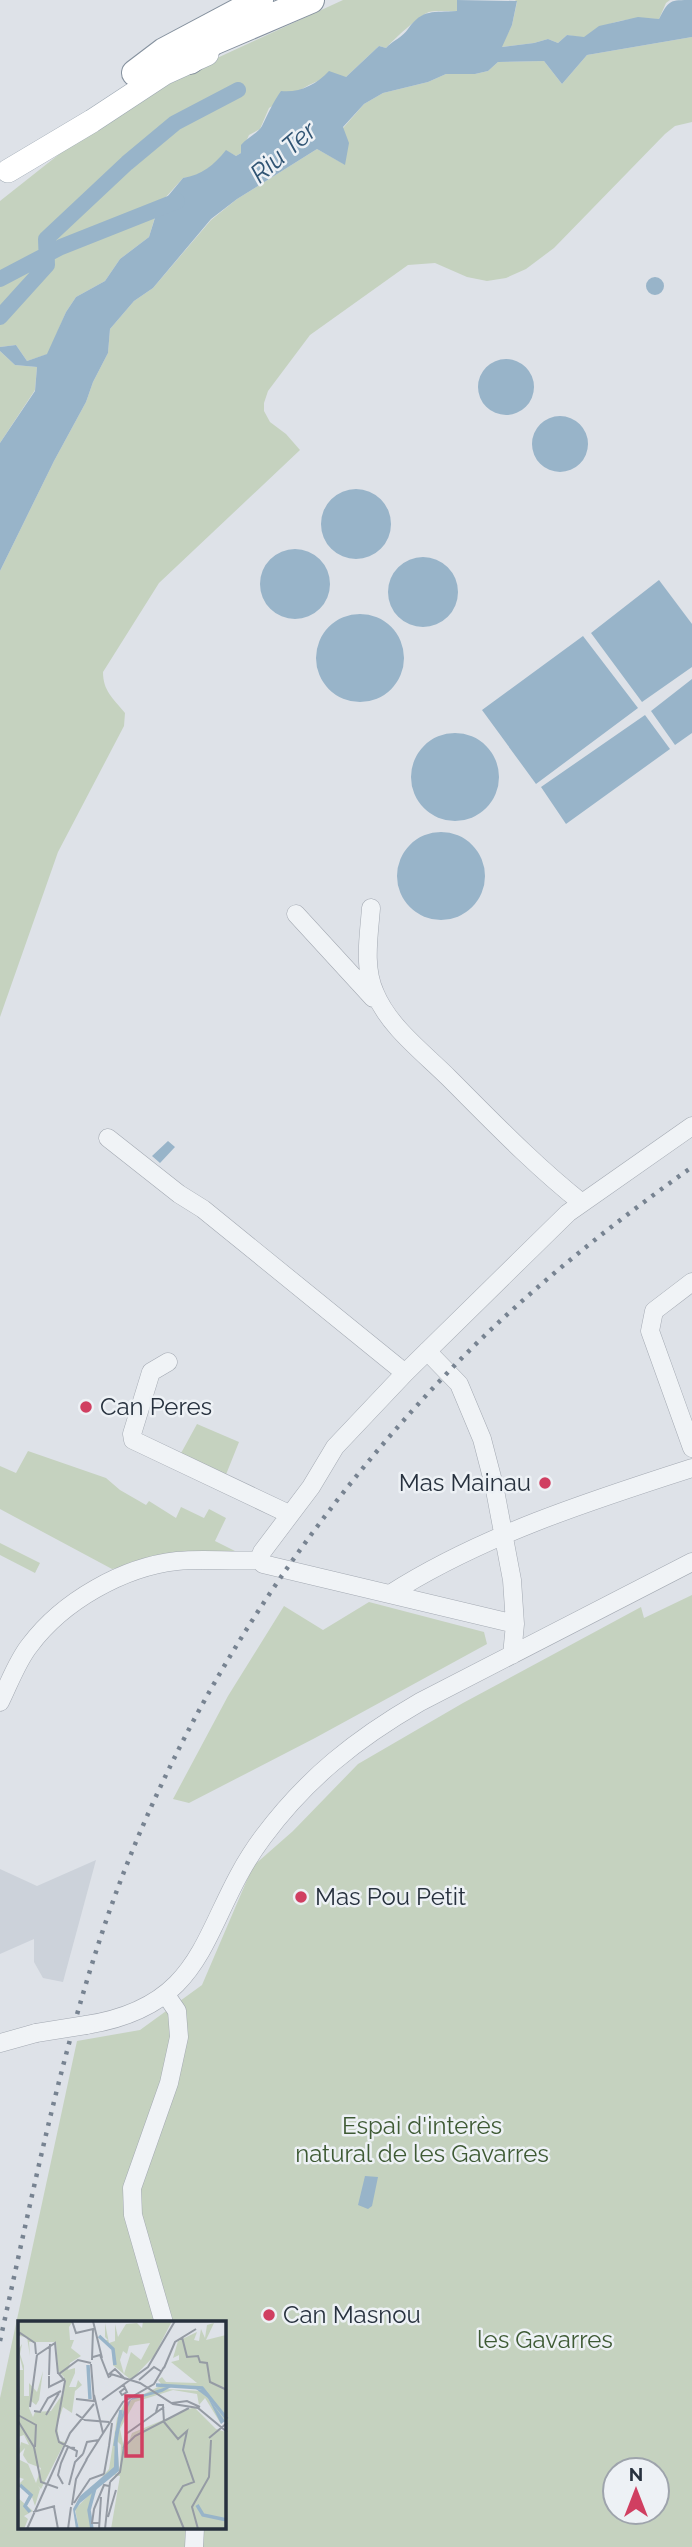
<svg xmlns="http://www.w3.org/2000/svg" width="692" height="2547" viewBox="0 0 692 2547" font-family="Raleway,sans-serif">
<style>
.built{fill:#ccd2da}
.green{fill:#c5d2bf;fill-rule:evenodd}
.water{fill:#98b4c9}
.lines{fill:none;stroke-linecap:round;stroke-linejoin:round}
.canal{stroke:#98b4c9;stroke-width:16}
.minor-casing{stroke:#a3a9b2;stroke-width:19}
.major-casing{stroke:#9da8b3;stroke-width:24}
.highway-casing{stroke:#85919e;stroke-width:28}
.minor{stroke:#f0f3f6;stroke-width:18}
.major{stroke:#fff;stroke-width:23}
.highway{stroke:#fff;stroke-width:26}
.rail{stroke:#778391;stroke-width:4.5;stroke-dasharray:3.5 7;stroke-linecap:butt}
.minor-bridge-casing{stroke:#a3a9b2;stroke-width:19;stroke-linecap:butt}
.minor-bridge{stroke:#f0f3f6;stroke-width:18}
.poi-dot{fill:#d03f61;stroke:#edf1f5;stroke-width:2.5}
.labels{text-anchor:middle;stroke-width:5;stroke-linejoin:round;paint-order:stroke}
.poi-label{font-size:24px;fill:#27313e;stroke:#edf1f5;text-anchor:start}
.park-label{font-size:24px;fill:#3e5a34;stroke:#edf1f5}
.water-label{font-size:26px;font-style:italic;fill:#305473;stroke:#edf1f5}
.inset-river{fill:none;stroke:#98b4c9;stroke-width:3.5}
.inset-road{fill:none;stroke:#959ba4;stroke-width:2}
.view{fill:#d03f61;fill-opacity:0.15;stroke:#d03f61;stroke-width:3.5}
.inset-edge{fill:none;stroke:#27313e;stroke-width:3.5}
</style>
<rect width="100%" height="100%" fill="#dee2e8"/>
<path class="built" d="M96 1860 63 1982 43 1978 34 1962V1939L0 1954V1869L37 1886Z"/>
<path class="green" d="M343 0H457V11C449 12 437 10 429 12 421 14 392 41 386 48L379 46 346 77 320 80 309 85 269 108 260 129 249 135 241 153 236 156 226 151 218 161 198 176 183 178 165 198 155 217 149 237 120 259 105 281 76 297 66 312 48 354 27 361 16 345 0 347V201L91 129 189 71Z
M515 0H670L666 3 659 19C632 17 606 20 584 38L567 35 558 43 548 39 534 43 501 47 512 25 517 2Z
M692 37V122L675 126 665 134 554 248 526 269 506 278 487 281 467 277 435 263 408 265 310 335 268 391 264 403V411L270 422 286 434 300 450 159 583 103 672C103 691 113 698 125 713L124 726 58 852 0 1017V571L54 461 86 402 93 382 108 353 110 329 134 301 153 288 211 220 237 199 317 149 344 164 343 128 364 104 383 93 428 82 446 74H475L488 71 498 62 544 61 562 84 587 55Z
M0 351 15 365 37 367 35 390 0 443Z
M197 1424 239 1442 225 1477 180 1455Z
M28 1451 106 1478 120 1490 146 1505 149 1501 176 1518 181 1507 204 1518 209 1509 226 1518 215 1541 235 1551 233 1555C186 1549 157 1559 112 1569L0 1509V1466L16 1473Z
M0 1543 40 1563 35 1573 0 1555Z
M692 1595V2547H0V2398L77 2041 140 2030 202 1985 253 1866 293 1831 358 1764 463 1703 641 1607 644 1618ZM19 2323H224V2528H19ZM615 2470H657V2512H615Z
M369 1602 484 1632 487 1644 315 1738 189 1803 173 1799 228 1696 284 1606 323 1630Z"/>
<path class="water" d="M457 0 517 1 512 25 502 47 534 43 548 39 558 43 567 35 584 37 599 26 638 17 659 19C669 0 669 0 692 0V37L587 55 562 84 544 61 498 62 488 71 475 74H446L428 82 383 93 364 104 343 127 349 143 345 165 317 149 237 199 211 219 153 288 134 301 110 329 108 353 93 382 86 402 54 461 0 571V443L35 391 37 367 15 365 0 351V347L16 345 27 361 47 354 66 312 76 297 105 281 120 259 149 237 158 208 183 178C202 175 214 165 226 150L236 156 241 153V145C247 138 258 133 262 126 268 114 273 102 281 91 299 93 316 85 329 71L346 77 379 46 386 48C392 41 403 37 408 29 423 8 433 13 457 11Z
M646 286a9 9 0 1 1 18 0a9 9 0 1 1-18 0Z
M478 387a28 28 0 1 1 56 0a28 28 0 1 1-56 0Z
M532 444a28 28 0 1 1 56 0a28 28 0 1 1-56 0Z
M321 524a35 35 0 1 1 70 0a35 35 0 1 1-70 0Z
M260 584a35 35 0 1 1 70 0a35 35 0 1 1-70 0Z
M388 592a35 35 0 1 1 70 0a35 35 0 1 1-70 0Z
M659 580 692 624V667L642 702 591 633Z
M316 658a44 44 0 1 1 88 0a44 44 0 1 1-88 0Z
M583 636 638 708 536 784 482 710Z
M692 679V733L675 745 651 711Z
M645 715 670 749 566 824 541 787Z
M411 777a44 44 0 1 1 88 0a44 44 0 1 1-88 0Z
M397 876a44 44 0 1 1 88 0a44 44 0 1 1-88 0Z
M168 1141 175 1147 160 1163 152 1156Z
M365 2176 378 2177 372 2206 368 2209 358 2205Z"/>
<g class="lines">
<path class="canal" d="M0 279 61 247 177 201
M0 317 47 265 46 239 127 163 175 123 238 90"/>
<g class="minor-casing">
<path id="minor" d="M371 908C369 936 363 967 375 993 389 1027 424 1053 449 1078 492 1121 534 1165 582 1203
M296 914 373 998
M108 1138 179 1194 203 1209 405 1373
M692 1282 654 1311 650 1331 692 1448
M427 1351 459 1384 482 1439 494 1485 512 1580 515 1624 512 1655
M168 1362 151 1372 132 1434 133 1440 289 1514
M259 1560 262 1552 311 1487 335 1447 405 1373 519 1261 568 1213 692 1126
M390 1594C481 1536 589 1501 692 1468
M0 1702C9 1684 17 1661 30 1645 63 1601 123 1567 177 1561 205 1558 231 1562 259 1560L263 1564 515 1624
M86 2025C213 2005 200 1921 263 1837 307 1778 356 1739 420 1702L692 1562
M0 2043 36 2033
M164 2323 133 2215 132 2188 169 2083 179 2037 177 2011 166 1995
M194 2547 195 2528"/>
</g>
<g class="major-casing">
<path id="major" d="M8 171 92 121 165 73 207 54"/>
</g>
<g class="highway-casing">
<path id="highway" d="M190 61 213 42 311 0
M135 73 164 51 260 0"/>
</g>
<use href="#minor" class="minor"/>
<use href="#major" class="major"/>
<use href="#highway" class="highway"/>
<path class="rail" d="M0 2341C31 2201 59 2060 105 1924 176 1715 301 1524 454 1366 526 1292 608 1227 692 1167"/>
<g class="minor-bridge-casing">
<path id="minor-bridge" d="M36 2033 86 2025"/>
</g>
<use href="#minor-bridge" class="minor-bridge"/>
</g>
<g class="poi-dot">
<circle cx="86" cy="1407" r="7"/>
<circle cx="545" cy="1483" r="7"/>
<circle cx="301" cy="1897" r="7"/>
<circle cx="269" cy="2315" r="7"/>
</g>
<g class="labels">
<g class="poi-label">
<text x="100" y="1415">Can Peres</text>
<text x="531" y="1491" text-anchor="end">Mas Mainau</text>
<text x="315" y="1905">Mas Pou Petit</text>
<text x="283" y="2323">Can Masnou</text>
</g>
<g class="park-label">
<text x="422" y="2134">Espai d'interès<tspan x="422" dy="28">natural de les Gavarres</tspan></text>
<text x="545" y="2348">les Gavarres</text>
</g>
<g class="water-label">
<text transform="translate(283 152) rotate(-41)" y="9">Riu Ter</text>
</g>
</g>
<g transform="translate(18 2321)">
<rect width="208" height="208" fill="#dee2e8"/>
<path d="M0 0H55L51 6 52 19H56L53 27 63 35 52 42 50 49 57 47V52L51 66H58L60 59 64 64 57 70 54 92 45 86 39 104 41 120 47 121 23 168 20 165 22 168 17 185 14 176 8 184 15 190 6 195 10 198 6 208H0V177L7 183 12 174 0 164 6 158 0 156V138L10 143 18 162 23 147 10 142 5 134 7 127 0 134 3 121 11 124 6 114 0 116V49H5L0 29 4 23 2 33 6 45V75H11V62L19 71 25 50 21 79 18 84 13 80 11 87 15 96 17 91 33 90 46 71V56L40 50 38 21H11L12 35 9 16 0 15ZM125 0H154L136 35 113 59 95 44 94 28 86 19H90L87 16V2L91 22 97 20V3L100 16 108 3 119 2 124 7ZM132 22 123 39 113 31 106 53 102 39 105 30 109 33 111 25ZM196 2 188 19 208 14V103L187 71 176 65 162 64 149 66 147 68 184 70 190 77 201 97 203 103 187 77 181 84 179 73 155 69 117 81 102 108 107 132 114 112 176 86 198 108 208 111V208H93L102 155 95 154 100 152 102 145 103 124 99 120 101 147 79 162 91 148 99 97 106 83 144 64 140 59 144 56 148 61 179 62 153 41 161 39V34L155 37 160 20 179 11 176 19 181 20 183 8 187 17 189 4ZM76 169 70 190 74 208H61L57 188Z" fill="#c5d2bf" fill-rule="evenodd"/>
<path d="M155 64 185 69 207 100 203 103 190 77 178 68 155 65 144 71 113 79 99 111 101 150 62 182 57 190 61 208H58L55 188 62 175 96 146 97 112 108 83 114 77Z" fill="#98b4c9"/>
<path class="inset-river" d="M81 15 95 28 97 44M70 44 72 78M138 64 184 67 209 98M97 125 103 89M2 164 13 174 7 185 12 191M179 184 185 194 209 199M74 208 71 189 77 167"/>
<path class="inset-road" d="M54 0 58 12 75 8 74 39M75 0 84 37M0 15 2 12 17 22 18 33M164 16 169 36 180 35 182 41 189 42 192 61 209 69M19 34 37 22 40 53M75 36 82 34 91 57M0 42 1 89M146 47 157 21 178 8M31 54 32 23M90 54 97 48 107 58M31 55V66L47 58M92 56 93 53 122 62 155 83 180 87 209 111M121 59 136 46 144 51M105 63 109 71 104 74 102 71 107 67M76 74 85 112M58 78 76 80 73 43M84 79 130 46 157 0M154 82 169 80 182 86M12 86 19 34M16 90 22 91 30 77 43 70M138 91 140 84H145L146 101 160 118 169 110 165 129 176 161 165 165 155 181 166 208M58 93 67 99 91 101M0 94 18 104 17 126M28 94 41 72M0 100 16 126 23 161 40 167M191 117 209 102M91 125 94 102M105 127 117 115 171 87M65 133 69 121 81 119M58 136 59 130 41 121 38 110 47 60 41 53 60 39 73 42M68 139 105 81 136 63 146 46M86 153 91 125M92 161 102 151 108 113 146 86M45 163 40 154 43 142 50 126 57 127M51 164 57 141 65 133M56 182 72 158 86 153M54 184 58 158 69 138M36 186 40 208M15 191 37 185M90 196 98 169M82 202H74L76 188 86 164 91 165M9 208 52 112 76 83M50 208 53 186M81 208 83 176M87 208 92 161M180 208 174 186 191 156 193 119"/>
<path class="view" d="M108 75H124V135H108Z"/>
<rect width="208" height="208" class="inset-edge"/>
</g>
<g transform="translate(636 2491)"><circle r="33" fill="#edf1f5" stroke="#9ea4ac" stroke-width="2"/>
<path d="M0-5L12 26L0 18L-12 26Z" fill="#d03f61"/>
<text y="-10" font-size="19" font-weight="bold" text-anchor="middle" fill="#27313e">N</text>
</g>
</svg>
